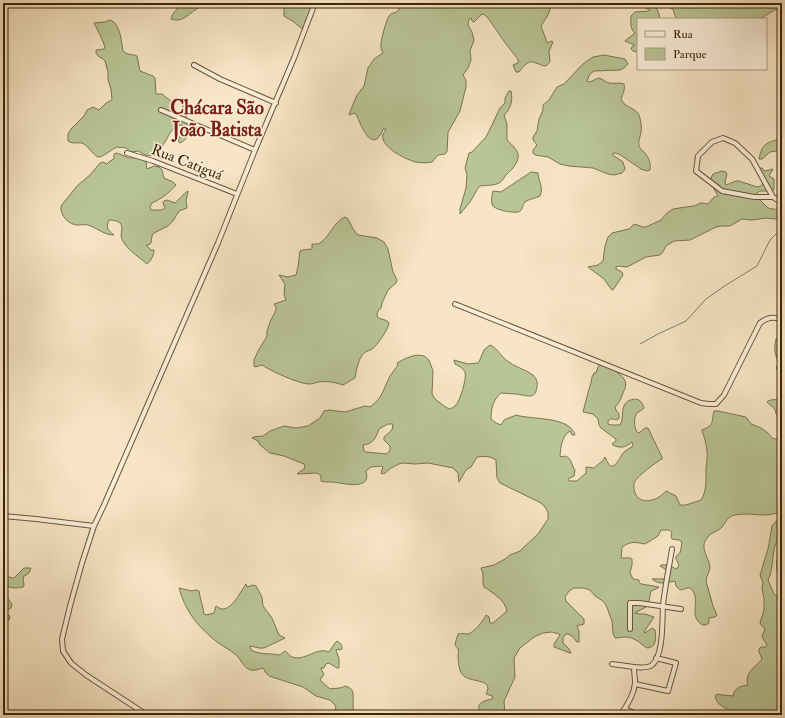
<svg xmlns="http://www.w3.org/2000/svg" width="785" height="718" viewBox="0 0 785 718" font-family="'IM FELL Double Pica',serif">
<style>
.green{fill:#b9c597;stroke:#7c7450;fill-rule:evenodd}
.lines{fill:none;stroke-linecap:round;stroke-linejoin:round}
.stream{stroke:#778170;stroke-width:1}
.minor-casing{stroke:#6c5438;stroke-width:6}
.minor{stroke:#faeed9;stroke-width:4}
.labels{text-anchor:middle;stroke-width:3;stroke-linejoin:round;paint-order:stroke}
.street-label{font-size:15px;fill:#3e2409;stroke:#faeed9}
.district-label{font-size:19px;font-weight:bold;fill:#7a1f14;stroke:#faeed9}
</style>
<rect width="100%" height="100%" fill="#f7e5c5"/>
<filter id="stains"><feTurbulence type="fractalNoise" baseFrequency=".005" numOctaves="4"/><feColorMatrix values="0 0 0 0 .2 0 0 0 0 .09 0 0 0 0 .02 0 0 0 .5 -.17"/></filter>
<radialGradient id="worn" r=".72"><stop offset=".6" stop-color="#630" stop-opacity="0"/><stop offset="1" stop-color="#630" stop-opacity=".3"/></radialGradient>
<path class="green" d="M181 3H207C204 6 199 7 195 10 188 15 181 23 171 19 172 12 178 10 181 3Z
M283 3H311C317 12 310 19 308 28H301L294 22 284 16V8L280 6 284 5Z
M398 3H552L548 15 541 26 547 42 548 43 551 41 553 42 549 51 550 62 546 66C542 66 540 64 536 63 528 59 524 66 519 72H516L513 65 518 63V59L506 44 488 18 485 15 482 14 474 22 472 21 471 18 469 19 468 25 472 32 474 40 470 51 471 60 468 68 463 75 466 80V87L460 111 448 132 447 152 445 154 438 155 432 162C427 163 422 163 416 162 406 160 372 143 386 130V129H383C382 132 380 136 378 138 368 147 359 120 356 114L354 113 350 115 349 114 357 95 364 86 368 68 374 59 383 53C382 51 381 49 381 47 380 42 386 21 389 16 391 13 396 13 399 10L398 6Z
M631 3H660L657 4 656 7 659 14 660 19H638V52L633 51 631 49V48L634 46V45L625 41 635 33C630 29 631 23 631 16L635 12 649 11 650 10C645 6 636 8 631 3Z
M660 3H782V6C774 10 768 14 760 19H676L673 9 665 6Z
M110 20C121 24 121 41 123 51 127 55 132 54 137 56L140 71 153 76 155 78 156 94H162L171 101V104L176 112 183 111 184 108 182 106 184 104H189L186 118 189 120 198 125C189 128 189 140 180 143L178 141 183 130V126L181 125C178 126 175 126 173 129 166 137 160 159 146 155 143 155 141 152 138 151 136 151 134 152 132 152 128 151 129 150 126 148 124 147 120 148 117 147 112 149 102 158 98 157 96 156 94 154 93 153 90 150 87 146 84 144 79 141 74 145 68 141V134L71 129 84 116 87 110 93 107 99 110 106 103 112 100 111 89 108 80V72L105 61 103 59 98 56 96 53V50L104 49 105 47 101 37 94 23 105 22Z
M604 55 625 59 628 64 624 68 620 70 594 71 590 74 587 81 588 82C592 82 595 79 599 78 602 79 606 82 609 83 614 84 619 82 624 84 624 85 625 88 624 90 624 94 620 97 622 101 626 108 636 108 639 115 641 120 642 128 641 133 640 137 638 141 639 146 640 149 642 150 645 153 649 158 651 163 650 170L647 171 641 169 619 154 615 153H613V155L623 162 625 169 622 173 614 175 608 174 593 168 569 166 560 164 548 157 535 155 533 153V150L537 145 533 140V137L537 131 539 119 543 110V105L549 100 557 87 564 84 583 64 593 57Z
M509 91H511C513 100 511 109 504 115L507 124V140C518 150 523 156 512 169 511 171 508 172 507 174 504 177 503 181 499 183 493 186 486 185 480 186L478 188 470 202 460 214V209L466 188 467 175 465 168 469 153 472 152 486 137 492 125 500 108 505 103V98Z
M781 139H782V150L770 152 762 159H759C762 144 766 142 781 139Z
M117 153 129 158H140L146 162 147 169 154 166 159 167 162 170 164 178 173 182 176 185C169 193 161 199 152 203L150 207 151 210H162L165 208 163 203 164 201 167 200 175 203C180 199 183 194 188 191V192L186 200 187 208 179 211 173 221 168 226 154 233 152 236 151 243 149 245H146L151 250H154C154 255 151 261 147 264 139 257 123 247 121 236 121 233 123 227 121 224 119 221 113 220 109 220 106 228 107 229 114 235 104 235 97 228 88 225 84 224 81 225 78 225 69 225 60 216 61 206L77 186 90 175 100 163 104 162 106 164H107L110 161 114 159V154Z
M760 168H762L765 171 773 169 769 176 774 179V190L765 191H760L757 193V195L761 201 768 208C775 210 776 207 781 215L780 218 774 219 766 218 752 220 742 219 730 226H721L716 227 690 240 674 241 666 246 663 252 660 255 646 257 627 267 619 266 616 267V269L622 272 623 275 613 290 611 289 604 279 588 267 598 265 603 261 605 246 608 237 612 233 629 229 634 224 643 227H646L661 220 667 213 673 209 686 207 694 206 701 203 708 204 714 197 718 196C714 188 708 182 713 174L722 171 726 172 727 174 725 182 726 185 736 181H739L757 187 761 186 763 183Z
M531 172 538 173C538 181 544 187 540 196 536 198 529 199 525 202 522 205 523 211 518 212 512 213 493 210 492 204 491 200 492 195 493 191L501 192Z
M345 217 348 219 353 229 358 235 377 238 384 242 388 249 393 272 397 280 396 283 388 290 382 303 381 308 378 311 377 315 378 318 385 320 389 323C389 328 377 346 372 349 369 351 366 351 363 354 359 358 356 371 355 378L343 385C335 382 327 381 318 382 315 383 312 384 309 384 299 384 271 371 262 365L255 367 254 366V360L258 351 267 336V331L270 322 276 310V307L274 304 286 300 284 295 285 284 279 275 288 277 296 275 298 267 300 251 302 250 312 249V244C314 244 316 244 318 244 326 241 333 226 339 221 341 219 343 218 345 217Z
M781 333H782V364L777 369 776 368 779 362C774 354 774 348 776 339L779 338Z
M490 345C497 348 501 356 506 360 514 367 525 369 533 375 536 378 538 382 537 386 536 401 526 395 516 394 511 394 506 393 501 393 493 400 491 408 491 419L496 423 501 425 504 420 516 415C532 420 570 416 575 435H572L570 431C561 437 561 447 560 456L561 457 565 456C572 458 571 465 575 470L574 476 568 479 569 481H577L586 473V467L594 468C599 463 601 464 605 457 613 477 618 459 624 452 627 450 630 448 633 446L632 442C626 447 621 449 613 445L612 444 616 441V439L601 428 599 425 598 419 593 414 583 412 589 389 591 383 592 377 594 373H596L598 367 600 364C607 365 611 368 617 372 626 379 628 383 623 393 621 399 619 403 615 407L616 410 619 414V418L617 420C613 419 611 418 608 421V424L611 425H620C624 419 621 410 625 404 627 400 635 398 639 400 642 402 643 405 644 408 642 410 640 411 638 412 633 417 634 427 637 432L639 433 645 428H648L662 457V459C657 461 637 477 635 481 633 485 634 489 635 493 639 503 651 502 659 497 662 495 664 493 666 491L676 496 680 505H686L701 500C707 491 706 479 706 469 706 465 707 462 707 459 708 449 705 440 702 430 715 425 711 422 714 411H718L746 417 751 424 761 428 768 433 772 438 775 439H778L782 430V511L781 512C776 513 771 515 766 515 756 515 745 513 735 515 728 516 726 522 722 527 718 532 711 532 707 538 699 548 709 557 710 567 710 572 706 576 706 581L713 606 717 615 715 617 709 618V623C706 625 704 626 701 624 691 617 697 606 695 596 695 594 692 589 690 588 688 587 683 590 680 590L676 586 675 581C666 583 659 585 652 579 659 578 669 582 670 572L660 566 661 565H669L676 569 679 566C678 560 672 558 680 553L681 548 682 542 679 540 672 539 671 537 672 532 669 530H661L658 536 645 544C635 542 631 541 622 547L621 558H630L632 559V565L630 573 633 579 639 580V582L641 584 659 587 658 588 651 591 649 601 646 607 635 613 639 614H645L654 617 644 632 645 633 652 628 655 630C656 637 657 648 647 648 640 643 634 637 625 637 621 637 619 638 615 638L613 633 612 621 606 605 603 601 595 596 590 590 584 588H574L569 591 565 597 566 601 584 619V624L577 626 579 631V642H577L572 636 568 634H566L563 638V643L569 649 571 653H570L554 647V644L560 635 559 634 552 632 543 633 534 637 520 648 514 658 515 677 504 701 505 715H482C474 704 482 701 492 699L493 697 492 696 486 694C495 677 469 684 462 674 459 671 458 660 458 656 458 654 459 652 458 649 457 647 455 646 455 644L458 634C462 633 464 634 467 634 473 634 484 620 486 615L489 617 490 623H493L507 611C505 600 493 593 484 587L483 584V574L481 568 494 565 505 559 510 555 520 551 538 534 548 519V512L545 507 541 503 500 483 497 478 496 460C490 456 485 456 477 457L471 467 466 470 459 482 458 473 453 468 428 463 415 464 403 463 399 464 391 468 385 473 382 474 381 473 383 467 381 466 371 467 366 471C366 474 368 477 366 480 360 489 340 482 331 482 327 482 324 482 321 481V476L317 473 297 474 298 473 304 469 305 466 304 464 284 456 270 453 260 445 258 441 252 438 253 437 263 436 270 431 284 426 296 428 308 426 320 418 324 411 329 410 345 412 365 406 370 407C383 398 383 389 390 376 392 373 395 369 398 365L397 363C404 359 415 353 424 356 426 357 427 358 429 360L433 371 432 394 435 399 444 406 449 409C451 408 454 408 455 406 460 402 467 378 465 372 463 368 459 366 455 364L454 360 468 364 478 363 479 362 484 350ZM388 424H393L392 430 384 437V440L390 446V450L389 452 386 454 366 452 364 451 363 445C373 444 376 438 379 429Z
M782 398V420L779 416 776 414C775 406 771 407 767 402 771 398 778 401 782 398Z
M778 519 781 520C784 531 776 539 774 550 772 560 773 570 768 580L774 594 778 597C785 583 769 565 782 548V715H739C730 708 718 709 715 696L717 694 722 695 733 696C735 687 741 686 748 685 744 672 755 668 762 659L759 652V649L761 647H766L767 645 762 637 765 629 762 626 760 623 764 610V599L762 588 763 582 760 576 763 565 768 549 772 526Z
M24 568H31L29 573 23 577 24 585 23 587C17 588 11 589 5 585L4 581 3 582V575L12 578H14Z
M246 584 247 587 253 585 256 586 262 597 263 606 272 618 279 635 285 638 264 648H259L250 646 251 650C260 655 270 653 280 655L285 651C287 652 290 656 292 657 305 662 317 646 329 652L335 643 337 641C341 643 342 645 342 649L340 650 337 649 336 651 339 658V668H337L329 663 326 664 324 668H321V669L324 674 320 680 330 689C335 688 340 689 345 686 355 689 353 693 353 702 353 707 354 710 352 715H333L336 707 335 705 330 700 316 696 303 687 269 676 266 673 263 668C259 669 255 671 251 670 243 668 242 660 236 655 228 648 218 644 211 637 194 622 185 609 179 588L192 591 196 590 199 591C200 599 203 606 204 614L206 615 214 613 216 606C218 607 220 609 222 609 232 610 241 591 246 584Z
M3 599H8L12 604 11 608 4 612 5 614 10 616 9 620H3Z"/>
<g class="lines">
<path class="stream" d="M640 344 658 334 686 321 706 299 726 285 757 266 770 240 782 228"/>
<g class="minor-casing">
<path id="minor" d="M194 65 220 79 276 103
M161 110 255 150
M127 153 153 161 237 194
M773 197H754L722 191 696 171 698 156 712 142 723 138 735 143 752 159 773 197 782 203
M455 304 701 403 709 404H716L724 395 760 323C768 317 772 317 782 319
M3 516 36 519 94 526
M630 629V603H639L681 609
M612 664 634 667
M635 684 668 691 676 663 656 658
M625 709 639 715
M147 715 86 675 71 663 63 651 62 639 70 606 82 563 94 526 104 505 218 243 255 150 294 58 315 3
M620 715C627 706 634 694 635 683 635 678 634 672 634 667 639 667 647 669 652 665 664 655 662 620 663 605 665 586 669 568 672 549"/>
</g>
<use href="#minor" class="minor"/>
</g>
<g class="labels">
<g class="street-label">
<text transform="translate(187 162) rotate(21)" y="5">Rua Catiguá</text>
</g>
<g class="district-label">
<text x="217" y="114">Chácara São<tspan x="217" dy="22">João Batista</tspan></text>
</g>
</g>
<rect width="785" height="718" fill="none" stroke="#f7e5c5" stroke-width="16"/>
<rect x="4" y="4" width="777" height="710" fill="none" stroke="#3e2409" stroke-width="2"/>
<rect x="8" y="8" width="769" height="702" fill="none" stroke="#3e2409"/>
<rect x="637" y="18" width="130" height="52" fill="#faeed9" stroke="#af9d86"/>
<rect x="645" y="31" width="20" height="6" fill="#faeed9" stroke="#af9d86"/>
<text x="673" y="38" font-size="12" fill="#3e2409">Rua</text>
<rect x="645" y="48" width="20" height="12" fill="#b9c597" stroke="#af9d86"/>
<text x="673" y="58" font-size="12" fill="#3e2409">Parque</text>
<rect width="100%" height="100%" filter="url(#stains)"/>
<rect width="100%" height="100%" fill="url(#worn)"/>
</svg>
